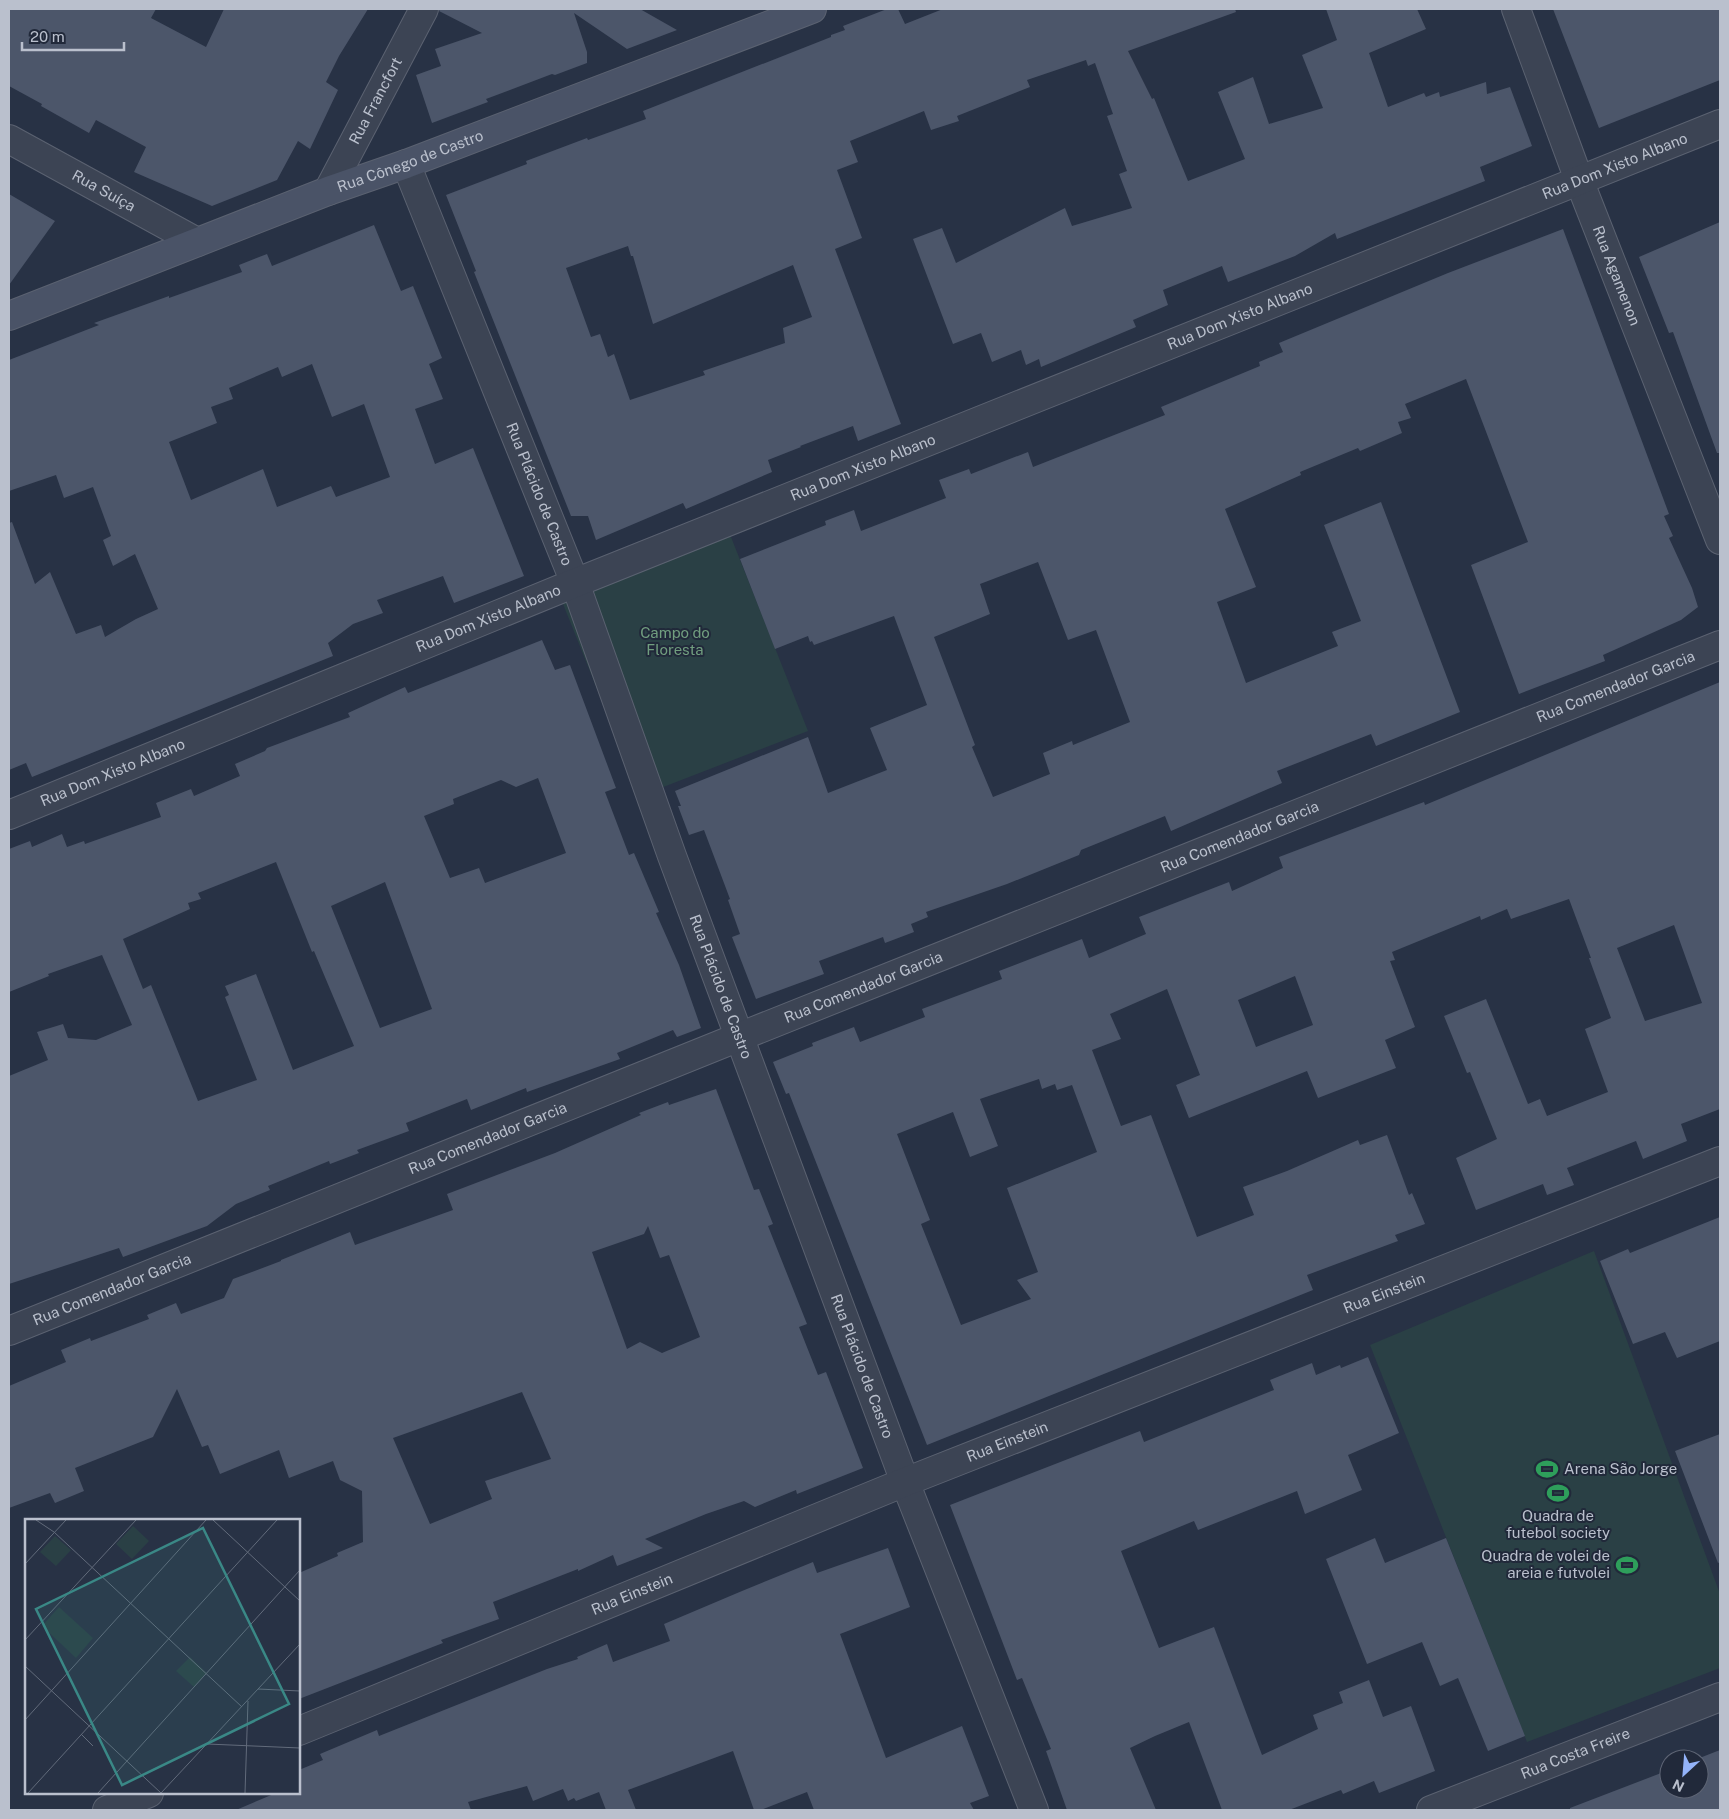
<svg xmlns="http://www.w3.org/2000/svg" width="1729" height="1819" viewBox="0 0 1729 1819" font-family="'Public Sans',sans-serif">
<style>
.green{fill:#2a4045}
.building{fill:#4c566a;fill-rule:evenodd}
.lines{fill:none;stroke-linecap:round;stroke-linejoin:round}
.street-casing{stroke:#5b6271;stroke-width:30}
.secondary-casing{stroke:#5b6271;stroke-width:30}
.street{stroke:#3c4454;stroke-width:28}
.secondary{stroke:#4a5367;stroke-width:28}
.labels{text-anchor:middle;stroke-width:4;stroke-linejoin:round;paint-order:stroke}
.street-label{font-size:15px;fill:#bac0cd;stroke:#21293a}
.park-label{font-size:15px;fill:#719e7f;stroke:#21293a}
.poi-label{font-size:15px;fill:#bac0cd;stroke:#21293a;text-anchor:start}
.inset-road{fill:none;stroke:#626b7b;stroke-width:1}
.view{fill:#3a8886;fill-opacity:0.15;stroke:#3a8886;stroke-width:2.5}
.inset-edge{fill:none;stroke:#bac0cd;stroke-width:2.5}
</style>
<rect width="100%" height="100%" fill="#283245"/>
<path class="green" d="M725 522 808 731 640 796 557 589Z
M1594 1251 1720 1594V1668L1527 1742 1370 1345Z"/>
<path class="building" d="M9 9H156L151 18 206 47 224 9H368L339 56 326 82 338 90 310 149 298 141 277 180 212 206 134 172 146 147 96 120 89 133 41 106 42 104 9 86Z
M440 9H640L677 30 627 49 574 13 587 52V63L555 75 552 74 486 99 488 102 432 123 416 75 441 66 435 49 482 33 439 11Z
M887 9H898L905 24 943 9H1235L1236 12 1128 51 1152 99 1154 98 1188 181 1245 159 1218 92 1253 77 1269 124 1323 108 1302 55 1337 40 1326 9H1417L1426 29 1369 53 1388 107 1424 93 1426 97 1439 92 1440 97 1486 82 1487 94 1510 87 1532 146 1480 167 1485 181 1337 239 1335 233 1295 256 1228 282 1222 266 1163 290 1168 305 1133 320 1136 327 1041 367 1039 359 1026 365 1021 350 992 362 981 333 953 344 913 239 942 228 956 263 1065 208 1072 226 1132 208 1119 174 1127 171 1107 116 1113 114 1095 63 1088 66 1086 60 1027 80 1030 87 957 116 959 121 931 130 924 111 850 141 858 162 837 170 862 238 835 249 901 424 858 441 853 426 800 446 801 447 768 460 772 472 686 509 683 503 596 540 588 516H571L474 272 476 271 446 195 527 164 526 161 587 138 588 140 646 119 643 111 831 37V35L845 30 843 26ZM628 246 631 256H633L653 324 793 265 812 317 783 328 785 343 703 371 705 375 630 400 614 354 608 357 600 334 591 337 566 268Z
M1553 9H1720V80L1599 128Z
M9 194 55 221 9 285Z
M1720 222V453H1717L1673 332 1669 333 1639 257Z
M374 225 401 291 413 286 442 358 429 364 443 399 415 409 435 464 473 448 524 576 454 603 443 576 377 600 383 613 353 624 328 643 333 656 32 777 26 763 9 770V523L12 522 35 584 50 572 76 634 101 625 105 637 136 619 158 609 135 554 113 566 103 540 111 536 93 487 64 498 56 475 9 491V360L99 325 94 323 169 296V298L242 272 239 265 267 254 272 266ZM312 364 332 417 364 404 390 477 336 497 331 486 277 507 263 469 191 500 169 442 217 423 211 407 233 399 229 388 278 367 282 377Z
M1563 229 1669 514 1664 516 1673 536 1669 538 1692 588 1698 607 1681 620 1603 655 1605 661 1519 694 1471 565 1528 542 1466 379 1405 404 1411 418 1398 422 1402 433 1360 451 1358 448 1300 472 1301 475 1225 509 1256 587 1217 602 1246 683 1338 646 1332 632 1361 621 1324 525 1381 502 1460 712 1376 746 1371 734 1277 771 1282 783 1171 831 1165 816 1081 850 1079 855 1007 884 926 912 928 917 911 924 914 932 885 943 883 937 819 961 824 974 756 999 732 937 740 934 728 900 730 899 704 830 689 835 678 806H681L675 791 808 737 828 793 887 770 870 728 927 705 894 616 814 645 812 641 810 642 808 636 775 649 740 559 826 525 825 521 854 510 861 531 946 498 939 480 969 469 971 474 1028 452 1033 467 1165 415 1161 407 1260 366 1259 362 1283 352 1279 343 1448 273ZM1038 562 1068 640 1096 630 1130 722 1073 745 1072 741 1043 753 1050 774 993 797 972 747 975 745 934 637 990 614 980 584Z
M542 640 555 670 570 665 616 788 605 792 629 855 634 853 659 912 656 913 679 965 701 1028 677 1037 673 1030 617 1053 620 1059 527 1092 526 1088 471 1110 467 1099 406 1123 409 1131 357 1150 359 1153 330 1164 329 1161 268 1186 270 1190 236 1204 207 1226 123 1257 119 1248 9 1284V1076L48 1060 37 1032 63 1024 68 1038 96 1040 132 1025 102 955 48 974 49 976 9 992V849L30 841 32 847 62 834 67 847 84 841 85 844 161 817 156 803 191 789 194 796 240 776 235 764 265 751 267 748 350 717 348 713 405 687 408 693ZM538 778 566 853 485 883 479 868 450 878 424 816 454 804 453 799 501 780 516 787ZM276 862 312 952 314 951 354 1046 293 1070 256 974 225 986 229 995 225 997 257 1080 198 1101 151 985 143 989 123 939 190 909 188 903 201 899 198 893ZM385 882 432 1009 380 1028 331 906Z
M1720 682V1109L1681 1124 1687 1141 1643 1159 1636 1141 1567 1168 1574 1185 1547 1195 1543 1184 1476 1210 1456 1158 1497 1139 1470 1072 1467 1073 1444 1016 1486 999 1528 1104 1540 1099 1547 1116 1608 1092 1585 1029 1611 1018 1589 958H1591L1569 899 1511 919 1507 909 1481 920 1480 916 1392 952 1395 960 1390 961 1415 1027 1385 1040 1396 1068 1318 1098 1307 1071 1189 1118 1176 1085 1200 1075 1167 989 1110 1014 1121 1039 1092 1050 1121 1126 1151 1115 1197 1237 1254 1215 1243 1187 1287 1171 1358 1140 1360 1145 1387 1135 1409 1195 1412 1193 1425 1224 1395 1235 1398 1241 1307 1275 1313 1290 927 1445 801 1124 789 1093 786 1094 773 1062 813 1046 812 1043 854 1027 860 1042 925 1017 922 1009 1002 979 999 971 1082 939 1089 958 1146 934 1139 917 1229 882 1232 891 1283 868 1279 857 1424 802 1425 805ZM1674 925 1702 1003 1645 1021 1617 948ZM1295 976 1313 1025 1256 1047 1238 1000ZM1039 1079 1042 1089 1055 1084 1057 1090 1072 1085 1097 1152 1007 1188 1038 1272 1017 1280 1031 1299 961 1325 921 1224 930 1220 897 1134 953 1112 970 1157 998 1146 980 1099Z
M716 1089 754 1190 759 1189 773 1224 768 1226 807 1324 799 1327 818 1375 826 1372 831 1385 863 1468 797 1494 796 1490 755 1507 744 1501 706 1514 645 1539 663 1548 617 1566 613 1555 578 1571V1569L493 1602 499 1619 441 1640 443 1643 299 1699V1573L338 1556 337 1553 363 1542 362 1491 340 1480 333 1461 289 1478 279 1450 220 1474 208 1445 202 1447 177 1389 153 1437 75 1468 84 1491 55 1503 50 1493 9 1508V1386L66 1362 61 1350 90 1338 91 1341 149 1319 147 1315 176 1303 181 1314 224 1298 233 1279 281 1261V1260L350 1232 355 1245 453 1210 447 1194 555 1153 641 1115 639 1113 668 1102 669 1105ZM648 1226 660 1258 669 1255 700 1337 662 1353 640 1342 627 1349 592 1252 644 1234ZM522 1392 551 1459 485 1481 492 1499 430 1524 393 1438Z
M1720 1217V1341L1677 1358 1665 1332 1633 1344 1600 1261 1628 1249 1630 1253Z
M1368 1357 1399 1433 1348 1455 1362 1490 1305 1514 1297 1491 1198 1530 1194 1521 1121 1551 1159 1648 1214 1627 1262 1755 1318 1729 1313 1715 1343 1703 1339 1692 1369 1680 1383 1717 1411 1706 1435 1771 1379 1793 1374 1781 1343 1794 1341 1790 1289 1810H1222L1189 1722 1155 1736 1130 1748 1156 1810H1067L1046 1751 1051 1749 1022 1678 1017 1680 950 1505 1140 1431 1144 1442 1274 1390 1270 1380 1312 1363 1316 1375 1340 1365 1341 1368Z
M1720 1434V1562L1718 1563 1675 1451Z
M1375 1538 1385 1563 1446 1538 1525 1736 1488 1751 1458 1678 1440 1686 1422 1642 1367 1664 1326 1559Z
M888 1548 910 1607 840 1634 886 1758 962 1726 989 1796 970 1803 974 1810H814L807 1792 761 1810H754L733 1751 628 1790 636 1810H606L599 1792 576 1801 574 1798 568 1801 563 1789 533 1801 527 1786 468 1802 471 1810H236L276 1793H299V1770L323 1760 320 1754 377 1730 379 1736 547 1669 578 1659 577 1657 607 1644 613 1662 670 1641 664 1624 742 1591 813 1562 817 1573Z
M1720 1750V1810H1570V1808L1669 1770V1789H1699V1759H1697Z"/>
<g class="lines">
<g class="street-casing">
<g id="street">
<path id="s1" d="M1516 9 1579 180 1720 540"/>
<path id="s2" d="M9 139 197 242"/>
<path id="s3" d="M406 164 575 583 672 856 905 1482 1034 1810"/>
<path id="s4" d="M328 191 424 9"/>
<path id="s5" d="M9 815 575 583 1720 124"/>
<path id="s6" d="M9 1331 739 1037 1720 645"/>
<path id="s7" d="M299 1731 905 1482 1720 1161"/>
<path d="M107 1810 149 1793"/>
<path id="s8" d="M1431 1810 1720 1697"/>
</g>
</g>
<g class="secondary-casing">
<g id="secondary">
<path id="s9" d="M9 316 328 191 406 164 812 9"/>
</g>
</g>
<use href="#street" class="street"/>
<use href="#secondary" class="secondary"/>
</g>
<defs>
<g id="stadium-bare" transform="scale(1.725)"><path d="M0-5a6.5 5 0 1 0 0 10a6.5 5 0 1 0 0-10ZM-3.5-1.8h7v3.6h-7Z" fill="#2e9e5b" stroke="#21293a" stroke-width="2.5" paint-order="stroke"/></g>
</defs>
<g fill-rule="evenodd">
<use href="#stadium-bare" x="1547" y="1469"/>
<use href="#stadium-bare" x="1558" y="1493"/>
<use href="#stadium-bare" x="1627" y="1565"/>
</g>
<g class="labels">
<g class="street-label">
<text dy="5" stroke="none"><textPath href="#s4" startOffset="102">Rua Francfort</textPath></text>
<text dy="5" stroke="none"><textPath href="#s9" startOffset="430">Rua Cônego de Castro</textPath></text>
<text dy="5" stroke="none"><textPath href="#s5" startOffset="1732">Rua Dom Xisto Albano</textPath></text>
<text dy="5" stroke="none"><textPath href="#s2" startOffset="108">Rua Suíça</textPath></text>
<text dy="5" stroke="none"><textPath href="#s1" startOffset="285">Rua Agamenon</textPath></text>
<text dy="5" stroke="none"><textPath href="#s5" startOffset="1328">Rua Dom Xisto Albano</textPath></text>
<text dy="5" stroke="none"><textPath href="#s5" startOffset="922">Rua Dom Xisto Albano</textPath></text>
<text dy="5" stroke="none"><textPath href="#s3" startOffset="356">Rua Plácido de Castro</textPath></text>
<text dy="5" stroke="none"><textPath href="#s5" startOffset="518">Rua Dom Xisto Albano</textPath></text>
<text dy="5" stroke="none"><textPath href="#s6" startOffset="1731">Rua Comendador Garcia</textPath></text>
<text dy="5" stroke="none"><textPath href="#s5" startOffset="112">Rua Dom Xisto Albano</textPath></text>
<text dy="5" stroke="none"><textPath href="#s6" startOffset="1326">Rua Comendador Garcia</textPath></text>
<text dy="5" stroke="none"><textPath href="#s3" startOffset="881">Rua Plácido de Castro</textPath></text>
<text dy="5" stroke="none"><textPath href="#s6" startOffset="921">Rua Comendador Garcia</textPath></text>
<text dy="5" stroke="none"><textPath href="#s6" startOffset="516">Rua Comendador Garcia</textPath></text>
<text dy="5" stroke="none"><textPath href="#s6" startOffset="111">Rua Comendador Garcia</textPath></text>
<text dy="5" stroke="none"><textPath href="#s7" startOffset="1170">Rua Einstein</textPath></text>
<text dy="5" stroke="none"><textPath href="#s3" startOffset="1286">Rua Plácido de Castro</textPath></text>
<text dy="5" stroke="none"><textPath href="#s7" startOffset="765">Rua Einstein</textPath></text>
<text dy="5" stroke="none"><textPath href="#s7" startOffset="360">Rua Einstein</textPath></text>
<text dy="5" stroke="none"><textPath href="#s8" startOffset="155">Rua Costa Freire</textPath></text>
</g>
<g class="park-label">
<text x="675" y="638">Campo do<tspan x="675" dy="17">Floresta</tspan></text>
</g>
<g class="poi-label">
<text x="1564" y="1474">Arena São Jorge</text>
<text x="1558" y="1521" text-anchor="middle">Quadra de<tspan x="1558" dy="17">futebol society</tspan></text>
<text x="1610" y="1561" text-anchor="end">Quadra de volei de<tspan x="1610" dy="17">areia e futvolei</tspan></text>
</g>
</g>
<g transform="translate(25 1519)">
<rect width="275" height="275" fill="#283245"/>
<path d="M108 7 124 22 107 40 91 25ZM30 17 46 31 31 47 15 33ZM34 88 68 119 51 139 17 107ZM165 138 182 154 169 168 151 152Z" fill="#2a4045"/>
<path class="inset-road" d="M11 1 29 13 217 188M188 1 275 82M0 45 41 1M0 121 111 1M0 147 136 274M233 170 275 172M0 201 181 1M56 215 68 227M182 225 275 229M3 274 252 1M73 274 275 51M136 274 275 125M220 274 223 182"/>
<path class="view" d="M178 9 264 185 97 266 11 90Z"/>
<rect width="275" height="275" class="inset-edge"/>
</g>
<rect width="1729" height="1819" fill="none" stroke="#bac0cd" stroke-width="20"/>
<g transform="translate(1684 1774) rotate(206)"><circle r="24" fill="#21293a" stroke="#5e6575"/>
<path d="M0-4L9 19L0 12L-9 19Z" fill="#93b3f9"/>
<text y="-8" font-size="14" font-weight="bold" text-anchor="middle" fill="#bac0cd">N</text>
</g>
<path d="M22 42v8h102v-8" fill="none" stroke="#bac0cd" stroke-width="2.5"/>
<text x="30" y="42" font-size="15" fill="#bac0cd" stroke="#21293a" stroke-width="4" paint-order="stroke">20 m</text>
</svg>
